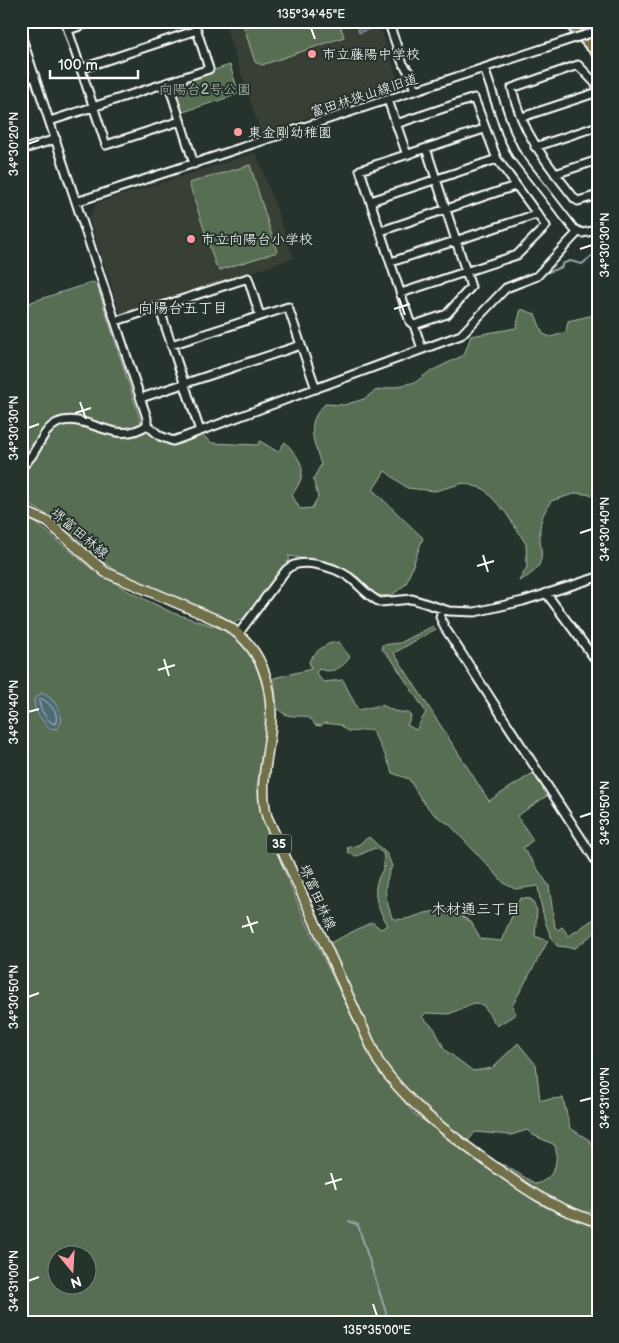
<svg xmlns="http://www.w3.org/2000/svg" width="619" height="1343" viewBox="0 0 619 1343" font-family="'Balsamiq Sans','Klee One',sans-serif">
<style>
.built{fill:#374036}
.green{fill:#596e52;stroke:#acb6a8;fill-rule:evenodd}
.water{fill:#4e6b74;stroke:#95a6ac}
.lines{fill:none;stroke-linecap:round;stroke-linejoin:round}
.shore{stroke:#b8c4c7;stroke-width:1}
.stream{stroke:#95a6ac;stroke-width:2}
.minor-casing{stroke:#fff;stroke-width:11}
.major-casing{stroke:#fff;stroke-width:12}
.highway-casing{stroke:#fff;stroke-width:14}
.minor{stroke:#26332d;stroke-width:7}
.major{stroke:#71704a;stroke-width:9}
.highway{stroke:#71704a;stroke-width:10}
.minor-bridge-casing{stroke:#fff;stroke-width:11;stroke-linecap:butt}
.minor-bridge{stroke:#26332d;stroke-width:7}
.ticks{fill:none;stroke:#fff;stroke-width:2}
.poi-dot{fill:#ff9aa2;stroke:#26332d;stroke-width:2}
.labels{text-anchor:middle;stroke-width:4;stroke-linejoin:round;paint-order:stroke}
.shield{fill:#26332d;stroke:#bec2c0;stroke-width:1}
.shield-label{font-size:12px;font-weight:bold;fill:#fff}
.poi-label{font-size:14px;fill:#fff;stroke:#26332d;text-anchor:start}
.park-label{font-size:14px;fill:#b4beb1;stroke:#26332d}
.street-label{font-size:14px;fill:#fff;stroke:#26332d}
.neighbourhood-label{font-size:15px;fill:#fff;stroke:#26332d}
.neatline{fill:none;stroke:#fff;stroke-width:2}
.ticks-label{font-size:12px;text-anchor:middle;fill:#fff}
</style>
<rect width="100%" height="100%" fill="#26332d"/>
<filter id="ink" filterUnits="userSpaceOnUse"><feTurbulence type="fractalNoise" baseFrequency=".02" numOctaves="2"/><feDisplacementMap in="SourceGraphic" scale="10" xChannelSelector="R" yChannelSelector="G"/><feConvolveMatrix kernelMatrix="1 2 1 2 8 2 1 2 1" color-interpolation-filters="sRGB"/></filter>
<g filter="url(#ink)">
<path class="built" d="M224 21H378L400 87 261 133Z
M256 153 294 258 121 315 89 219 97 203Z"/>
<path class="green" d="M242 21H339L344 37 262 65 255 62Z
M230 65 239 94 180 113 171 84Z
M250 165 277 252 220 270 216 266 189 183Z
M93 282 97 285 141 422 147 431 172 444 201 434 212 443 258 445 260 441 278 452 285 442C303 462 309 471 292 495L300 509 312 508 318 497 313 479 321 465C314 440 304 424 325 404L344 405 364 399 375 391 416 382 429 372 464 355 471 336 516 328 521 309 535 314 543 334 551 337 566 332 568 321 598 314V496L577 493 551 501C548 506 544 512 542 518 533 547 557 563 519 581L527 567 526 544 506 513 484 489 464 483 435 491 407 488 385 471 373 490 423 538 406 584 391 596 376 595 358 577 334 563 288 556 290 559 247 614 243 619 234 623C190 599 139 588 98 559 71 540 54 512 21 502V311L25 305 34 301Z
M21 517 34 521 92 569 130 592 173 613 229 631 243 643 256 666 267 698 265 744 257 787 262 817 301 911 373 1061 413 1113 506 1179 556 1211 598 1226V1322H21ZM58 1256H88V1286H58Z
M433 626 436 629 394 653 489 801 533 773 548 795 517 816 533 840 523 848 549 886 555 927 558 930 562 927 569 936 598 916V930L575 948 557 946C546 933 540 903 538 886L515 889 505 884 449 824C429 814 420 798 409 779L392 773C389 761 379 743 372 731 360 727 351 738 341 725L324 723 321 726 315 725C309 712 298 718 287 715 283 714 280 710 277 708L274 678 311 669 309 661C316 651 326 642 339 642L350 657C343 668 332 674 319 669L316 673 323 682 343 680 358 710 382 705 394 711 409 713 411 717 407 725 416 730 426 712 392 660 382 649V645L400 643Z
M369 837 387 854 392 866C382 889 385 895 392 918 405 923 417 914 430 912 438 911 441 913 449 908L471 922 481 939 501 941 520 898 531 899 537 910 535 936 548 941 512 1006 516 1014 497 1026 483 1005 474 1003 449 1014 426 1013 422 1017 434 1028 445 1050 473 1071 492 1068 518 1043 536 1065 540 1100 563 1098 570 1128 589 1140 598 1152V1198L589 1214 544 1196 500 1165H504L536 1184C554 1179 559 1163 555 1145L533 1135 527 1130 511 1135 475 1132 468 1141C446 1125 422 1108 403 1087 369 1049 351 990 330 943L372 922 381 929 388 925C381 914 374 901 376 887 379 870 387 872 383 853L375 848 357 856 349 854 347 848 358 845Z"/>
<path class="water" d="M356 21H373L375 27 359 33Z
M42 693C54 698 60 709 62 721L57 729 48 728 35 710 34 699Z"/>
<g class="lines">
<path class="shore" d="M42 699C51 704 60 714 55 724 47 722 40 710 39 701Z"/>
<path class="stream" d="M543 274 562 267V264L570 261 582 264 598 251
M349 1221 358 1225 389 1322"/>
<g class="minor-casing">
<path id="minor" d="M65 21 106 145 180 121
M388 21 403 64 409 72 415 91
M68 30 95 21
M21 35 147 418V425
M484 68 506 133 516 154 574 229 582 233 598 230
M80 69 197 30
M21 80 35 76
M168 82 194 164
M598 86 578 65 512 88C521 132 548 165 575 199L578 201 598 195
M388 100 407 155
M522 117 598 92
M50 121 209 69 194 21
M396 124 474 98 497 159 546 226 517 255 401 293
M535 147 598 126
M21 150 56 139
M555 174 598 160
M371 201 497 159
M76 202 575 38
M381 231 515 186
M391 262 537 214
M159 307 200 431
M116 321 248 278 260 316
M414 325 447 314 471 287 426 148
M171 345 288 307 316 389
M422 349 414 325 410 322 360 170 484 129
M141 398 301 345
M147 425 160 436 173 441 461 335 506 288 537 276 578 232
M21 467C38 455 40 431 57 423 86 410 114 448 147 425
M546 593 598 663
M442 609 440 617 445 628 598 864
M239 633 286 570C300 556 334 567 349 577 360 585 367 596 380 602L412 599 449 611 475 612 523 601 598 577"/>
</g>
<g class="major-casing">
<path id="major" d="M21 510 48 522 105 572 217 620C262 642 275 686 270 733 267 762 259 788 267 817L378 1061C405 1101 440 1127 478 1155 521 1186 546 1206 598 1222"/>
</g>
<g class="highway-casing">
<path id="highway" d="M568 21 598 53
M578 21 598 42"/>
</g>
<use href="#minor" class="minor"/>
<use href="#major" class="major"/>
<use href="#highway" class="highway"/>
<g class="minor-bridge-casing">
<path id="minor-bridge" d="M575 38 595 32"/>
</g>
<use href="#minor-bridge" class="minor-bridge"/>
</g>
</g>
<path class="ticks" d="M311 28 315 39M28 144 39 140M580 249 592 245M399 298 405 315M394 309 410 304M80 402 86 419M75 413 91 408M28 428 39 424M580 533 592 529M483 555 488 572M477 566 494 561M164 659 169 676M158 670 175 665M28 712 39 709M580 817 592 813M247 916 253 933M242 927 258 922M28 997 39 993M580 1101 592 1098M331 1173 336 1190M325 1184 342 1179M28 1281 39 1277M373 1304 377 1316"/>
<g class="poi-dot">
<circle cx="312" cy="54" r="5"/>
<circle cx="238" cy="132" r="5"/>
<circle cx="191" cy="239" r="5"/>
</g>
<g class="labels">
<rect class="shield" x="266.5" y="834.5" width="25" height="19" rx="4"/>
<g class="shield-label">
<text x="279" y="848">35</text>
</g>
<g class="poi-label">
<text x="322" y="59">市立藤陽中学校</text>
<text x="248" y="137">東金剛幼稚園</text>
<text x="201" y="244">市立向陽台小学校</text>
</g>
<g class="park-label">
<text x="205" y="94">向陽台2号公園</text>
</g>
<g class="street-label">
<text transform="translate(364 95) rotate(-18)" y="5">富田林狭山線旧道</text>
<text transform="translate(80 533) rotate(40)" y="5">堺富田林線</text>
<text transform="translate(318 897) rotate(66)" y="5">堺富田林線</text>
</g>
<g class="neighbourhood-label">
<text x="183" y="313">向陽台五丁目</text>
<text x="476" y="914">木材通三丁目</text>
</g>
</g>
<rect width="619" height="1343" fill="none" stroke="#26332d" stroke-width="55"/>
<g transform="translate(72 1270) rotate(162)"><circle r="24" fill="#26332d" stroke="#7d8581"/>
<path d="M0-4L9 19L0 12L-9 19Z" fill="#ff9aa2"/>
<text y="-8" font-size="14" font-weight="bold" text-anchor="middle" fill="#ffffff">N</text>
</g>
<path d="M50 70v8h88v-8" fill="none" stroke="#ffffff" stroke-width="2.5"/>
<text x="58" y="70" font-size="15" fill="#ffffff" stroke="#26332d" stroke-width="4" paint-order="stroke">100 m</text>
<rect x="28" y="28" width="564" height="1288" class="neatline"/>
<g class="ticks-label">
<text x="311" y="18">135°34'45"E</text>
<text transform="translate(14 144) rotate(-90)" y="4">34°30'20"N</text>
<text transform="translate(605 245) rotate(-90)" y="4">34°30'30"N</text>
<text transform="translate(14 428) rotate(-90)" y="4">34°30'30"N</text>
<text transform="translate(605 529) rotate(-90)" y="4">34°30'40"N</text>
<text transform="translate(14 712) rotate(-90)" y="4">34°30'40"N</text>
<text transform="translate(605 813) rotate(-90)" y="4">34°30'50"N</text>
<text transform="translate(14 997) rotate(-90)" y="4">34°30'50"N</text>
<text transform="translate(605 1098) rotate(-90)" y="4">34°31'00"N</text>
<text transform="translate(14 1281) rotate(-90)" y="4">34°31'00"N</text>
<text x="377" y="1334">135°35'00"E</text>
</g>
</svg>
